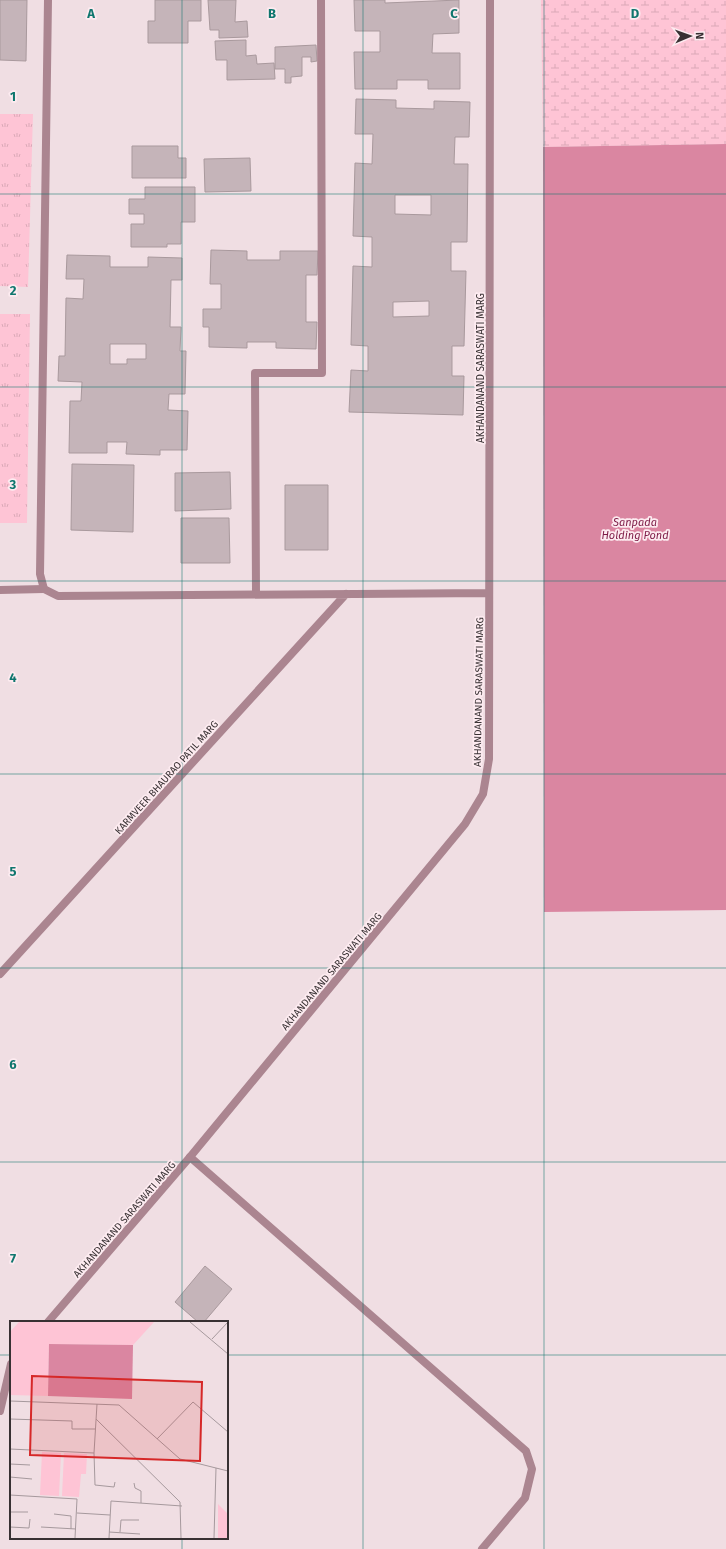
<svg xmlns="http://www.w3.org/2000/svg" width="726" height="1549" viewBox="0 0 726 1549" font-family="'Fira Sans',sans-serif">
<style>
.wetland{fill:url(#wetland-marsh)}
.park{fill:url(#park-tufts)}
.water{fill:#da86a1}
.building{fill:#c5b4b9;stroke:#a9999d;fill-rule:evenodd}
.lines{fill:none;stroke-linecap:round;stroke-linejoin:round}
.lane{stroke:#ab8590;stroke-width:8}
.street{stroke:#ab8590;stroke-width:8}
.grid{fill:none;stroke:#0f766e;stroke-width:1;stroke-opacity:0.55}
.labels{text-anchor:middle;stroke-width:3.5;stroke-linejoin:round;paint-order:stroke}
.street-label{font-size:10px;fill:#383133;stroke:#fdebf0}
.water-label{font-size:11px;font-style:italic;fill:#7e1c47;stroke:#fdebf0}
.inset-road{fill:none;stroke:#a6999d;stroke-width:1}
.view{fill:#d62828;fill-opacity:0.15;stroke:#d62828;stroke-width:2}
.inset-edge{fill:none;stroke:#383133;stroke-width:2}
.grid-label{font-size:13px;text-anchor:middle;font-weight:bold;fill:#0f766e;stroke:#fdebf0;stroke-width:3.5;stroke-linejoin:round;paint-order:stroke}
</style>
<defs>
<pattern id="wetland-marsh" width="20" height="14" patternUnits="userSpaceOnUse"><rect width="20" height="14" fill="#fec4d5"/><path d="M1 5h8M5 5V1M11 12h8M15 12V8" fill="none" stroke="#daa9b7"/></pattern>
<pattern id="park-tufts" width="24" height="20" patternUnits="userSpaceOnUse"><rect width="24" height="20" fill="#fec4d5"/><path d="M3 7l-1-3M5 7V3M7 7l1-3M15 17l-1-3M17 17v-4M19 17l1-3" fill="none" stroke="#daa9b7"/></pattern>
</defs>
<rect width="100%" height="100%" fill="#f0dee3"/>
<path class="wetland" d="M541 0H726V144L543 147Z"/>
<path class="park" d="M0 114H33L28 287 0 286Z
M0 314H30L27 523H0Z"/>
<path class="water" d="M726 144V910L544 912 543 147Z"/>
<path class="building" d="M0 0H27L26 61 0 60Z
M155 0H201V21H188V43H148V21H155Z
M208 0H236L235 22 247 21 248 37 219 38V30H210Z
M354 0H385V3L459 0V33L433 34 432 53H460V89H428V80H397V89H355L354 52H380V31H355Z
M246 40V56L256 55 257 64 274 63 275 79 227 80V60H216L215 41Z
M316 45 317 61 311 62V57H302V76L291 77V83H285V69H275V47Z
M356 99 396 100V108L434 109V101L470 102 469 137H455L454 164H468L467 242H451V271H466L464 346H452V376H464L463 415 349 412 351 370 368 371V346L351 345 353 266 372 267V237L353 236 355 163 372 164 373 134H355ZM395 195H431V215L395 214ZM429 301V316L393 317V302Z
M132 146H178V158H186V178H132Z
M250 158 251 191 205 192 204 159Z
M145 187H195V222H181V244H167V247H131V224H144V214H129V199H145Z
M211 250 247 251V260H280V251H318L317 275H306V322H317L316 349 276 348V342H247V348L209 347V327H203V309H221V284H210Z
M67 255 110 256V267H148V257L182 258V280H171L170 327H181L180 351H186L185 394H169L168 410 188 411 187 450H160V455L126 454 127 442H107V453H69L70 401H81L82 382 58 381 59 356H65L66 298 83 299 84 279H66ZM110 344H146V359H127V364H110Z
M72 464 134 465 133 532 71 530Z
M230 472 231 509 175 511V473Z
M285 485H328V550H285Z
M181 518H229L230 563H181Z
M205 1266 232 1289 204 1322H198L175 1302Z"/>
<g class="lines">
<path class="lane" d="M0 590 44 589
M256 594 255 373H322L321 0
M190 1157 526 1451 532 1469 525 1498 482 1549"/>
<path class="street" d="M48 0 40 574 44 589 58 596 489 593
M0 974 346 594
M48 1322 190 1157 465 824 483 794 489 759 490 0
M0 1411 11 1364"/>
</g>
<path class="grid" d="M182 0V1322M363 0V1549M544 0V1549M0 194H726M0 387H726M0 581H726M0 774H726M0 968H726M0 1162H726M0 1355H11M227 1355H726M182 1538V1549"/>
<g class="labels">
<g class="street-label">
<text transform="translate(480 368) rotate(-90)" y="4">AKHANDANAND SARASWATI MARG</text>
<text transform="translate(478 692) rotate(-89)" y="4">AKHANDANAND SARASWATI MARG</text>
<text transform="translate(166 777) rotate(-48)" y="4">KARMVEER BHAURAO PATIL MARG</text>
<text transform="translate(331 971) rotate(-50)" y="4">AKHANDANAND SARASWATI MARG</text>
<text transform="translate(124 1219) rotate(-49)" y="4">AKHANDANAND SARASWATI MARG</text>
</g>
<g class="water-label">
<text x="635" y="526">Sanpada<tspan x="635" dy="13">Holding Pond</tspan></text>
</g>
</g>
<g transform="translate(10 1321)">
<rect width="218" height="218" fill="#f0dee3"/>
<path d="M9 1H144L123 24 39 23 38 75 0 74V11Z" fill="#fec4d5"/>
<path d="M32 131 51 132 49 175 30 174ZM54 132 77 133 76 153H71L69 176 52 175ZM208 183 218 193V217H208Z" fill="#fec4d5"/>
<path d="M39 23 123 24 122 78 38 75Z" fill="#da86a1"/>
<path class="inset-road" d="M180 1 218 33M202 18 218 1M0 80 109 84 170 138 218 150M0 98 62 100V108H86M86 98 170 181 171 217M147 118 183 81 218 111M0 128 84 132 87 83M84 132 85 164 104 166 105 161M0 143 20 144M0 156 22 158M124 162 125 167 131 170V182M0 174 67 178 65 217M0 191H18M67 192 100 194M44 193 61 195V208M0 206 19 207 20 198M31 206 66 208M99 211 130 213M110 211 111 199H129M99 217 101 180 172 185M204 217 206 147"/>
<path class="view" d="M22 55 192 61 190 140 20 134Z"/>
<rect width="218" height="218" class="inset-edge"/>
</g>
<g class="grid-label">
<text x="91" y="18">A</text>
<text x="272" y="18">B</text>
<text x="454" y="18">C</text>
<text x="635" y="18">D</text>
<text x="13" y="101">1</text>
<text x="13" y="295">2</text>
<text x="13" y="489">3</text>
<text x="13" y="682">4</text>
<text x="13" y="876">5</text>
<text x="13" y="1069">6</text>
<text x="13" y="1263">7</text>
</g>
<g transform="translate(690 36) rotate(88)" stroke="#fdebf0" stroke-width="3" paint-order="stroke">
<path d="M0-3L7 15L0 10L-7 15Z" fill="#383133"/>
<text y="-6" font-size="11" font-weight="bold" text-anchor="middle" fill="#383133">N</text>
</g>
</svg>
